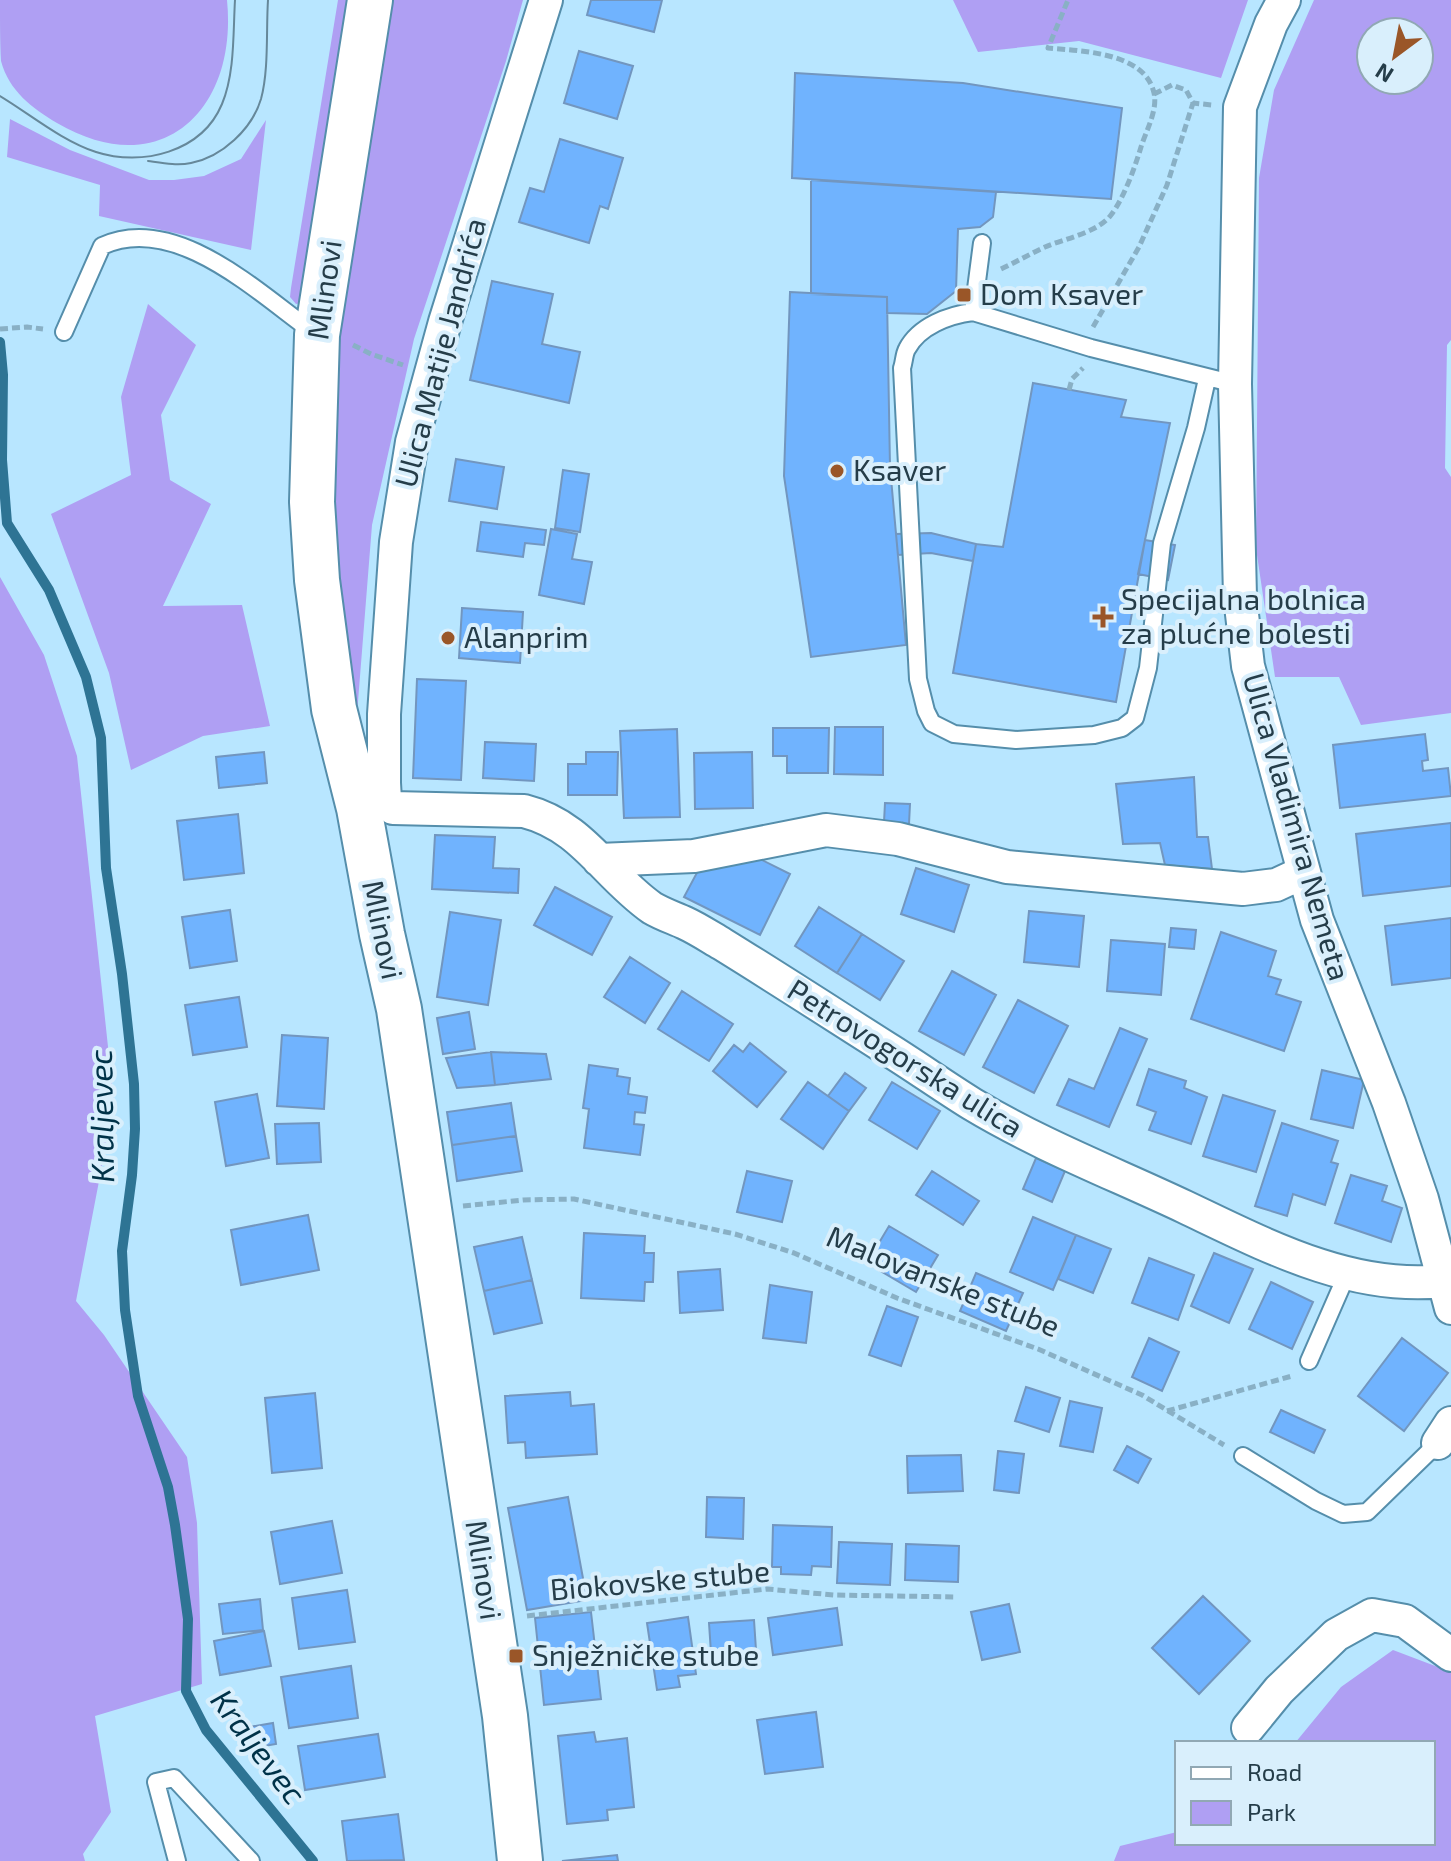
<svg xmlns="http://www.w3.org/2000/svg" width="1451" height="1861" viewBox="0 0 1451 1861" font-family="'Exo 2',sans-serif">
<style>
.green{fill:#af9ff3;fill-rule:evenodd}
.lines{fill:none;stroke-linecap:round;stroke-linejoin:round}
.stream{stroke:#2e7494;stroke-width:10}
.building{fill:#70b3fe;stroke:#7296bf;stroke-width:2}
.lane-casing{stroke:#558eab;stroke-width:20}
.street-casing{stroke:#558eab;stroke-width:36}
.secondary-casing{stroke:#558eab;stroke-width:48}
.path{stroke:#89b0c5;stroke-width:5;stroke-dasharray:8 4;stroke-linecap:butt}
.lane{stroke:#fff;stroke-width:16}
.street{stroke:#fff;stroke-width:32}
.secondary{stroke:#fff;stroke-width:44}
.tram{stroke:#66889a;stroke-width:2}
.poi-dot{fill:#9a5628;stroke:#d9effc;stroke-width:3}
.labels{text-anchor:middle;stroke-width:8;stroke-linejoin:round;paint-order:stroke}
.street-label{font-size:30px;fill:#253d49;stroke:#d9effc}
.poi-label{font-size:30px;fill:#253d49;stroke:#d9effc;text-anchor:start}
.water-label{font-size:32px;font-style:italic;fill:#003248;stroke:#d9effc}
</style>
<rect width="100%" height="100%" fill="#b8e6ff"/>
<path class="green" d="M0 0H227C238 110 161 184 57 123 32 108 9 91 1 61 0 43 0 19 0 0Z
M338 0H352L302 303 296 304 290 297 291 288Z
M388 0H523L506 61 414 339 372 525 357 714 350 715 327 515 334 331Z
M953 0H1248L1221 78 1079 41 978 52Z
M1314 0H1451V340L1447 345 1445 468 1451 477V713L1361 725 1339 677H1275L1256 548 1259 178 1274 90ZM1371 32H1419V80H1371Z
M10 119 70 150 149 180H174L204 176 241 159 266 120 251 250 99 216 100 185 7 157Z
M148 304 196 345 161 415 170 480 211 504 163 606 242 605 270 726 203 736 131 770 109 673 51 514 131 475 121 397Z
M0 577 44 655 77 756 114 1103 76 1301 104 1335 187 1457 197 1523 202 1684 95 1716 111 1812 83 1854 85 1861H0Z
M1393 1650 1451 1672V1861H1114L1120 1846 1177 1832V1843H1433V1743H1295L1341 1687Z"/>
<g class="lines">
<path class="stream" d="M0 342 3 375 2 460 7 523 49 590 86 677 101 738 106 868 122 974 134 1084 135 1129 132 1175 122 1251 125 1310 138 1396 168 1487 175 1525 188 1619 186 1691 206 1730 313 1861"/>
</g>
<path class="building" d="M591 0H662L654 32 587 15Z
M579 51 633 66 617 119 564 103Z
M795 73 963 83 1122 108 1111 199 792 178Z
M560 139 623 158 608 209 600 206 589 243 519 222 530 188 544 192Z
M811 180 996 192 993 217 980 227 958 229 956 291 927 314 887 313V297L811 294Z
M492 281 553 294 542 344 580 352 569 403 470 380Z
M790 292 887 297 890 467 906 645 811 657 784 476Z
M1033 383 1126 400 1121 417 1170 423 1145 540 1116 702 953 673 976 544 1003 547Z
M456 459 504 467 497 509 449 501Z
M563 470 589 474 580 532 555 528Z
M481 522 546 530 544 545 525 543 523 557 477 551Z
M551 529 577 534 572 559 592 562 584 604 539 595Z
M931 533 976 544 973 561 931 553 898 555 896 534Z
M1145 540 1175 545 1168 580 1138 574Z
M462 608 523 612 520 663 459 658Z
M417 679 466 681 461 780 413 778Z
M835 727H883V775L834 774Z
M773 728H829L828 773H787V756H773Z
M677 729 680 817 624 818 620 731Z
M1425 734 1428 760 1422 761 1423 771 1448 768 1451 796 1340 808 1333 745Z
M485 742 536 744 534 781 483 778Z
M264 752 267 783 219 788 216 757Z
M586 752H618L617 795H568V764H586Z
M752 752 753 808 695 809 694 753Z
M1194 777 1197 837H1208L1212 869 1165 865 1160 843 1123 844 1116 784Z
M885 803 910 804 909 824 884 822Z
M238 814 244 873 184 880 177 821Z
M1451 823V886L1363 896 1356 834Z
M435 835 495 837 493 868 519 869 518 893 432 889Z
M744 851 790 874 760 935 684 897 700 867Z
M916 868 969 885 954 932 901 914Z
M555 887 612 917 592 955 534 925Z
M819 907 862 934 837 973 795 946Z
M230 910 237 961 190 968 182 917Z
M1029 911 1084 916 1079 967 1024 962Z
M450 912 501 920 488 1005 437 997Z
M1451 918V978L1392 985 1385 926Z
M1171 928 1196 930 1194 949 1169 947Z
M1221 932 1276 951 1268 976 1281 980 1276 994 1301 1002 1284 1051 1191 1019Z
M862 934 904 961 880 1000 837 973Z
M1111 940 1165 944 1161 995 1107 991Z
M630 957 670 983 645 1023 604 997Z
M952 971 996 995 964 1055 919 1031Z
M682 991 733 1024 709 1061 658 1029Z
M239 997 247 1047 193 1055 185 1005Z
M1018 1000 1068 1026 1034 1093 983 1067Z
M469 1012 475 1049 443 1054 437 1018Z
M1120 1028 1147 1039 1109 1127 1057 1105 1069 1079 1094 1089Z
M282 1035 328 1038 324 1109 277 1106Z
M750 1043 786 1072 757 1107 713 1071 734 1045 743 1052Z
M491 1052 546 1054 551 1079 495 1085Z
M491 1052 495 1085 457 1088 446 1058Z
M589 1065 618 1069 617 1076 630 1078 628 1094 647 1097 645 1113 635 1112 634 1124 644 1125 640 1155 584 1148 589 1109 583 1108Z
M1149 1069 1186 1081 1184 1088 1207 1097 1191 1144 1149 1130 1156 1112 1137 1105Z
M1322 1070 1364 1080 1353 1128 1311 1119Z
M845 1073 866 1088 849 1111 828 1096Z
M808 1082 849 1111 823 1149 781 1119Z
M892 1082 940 1111 917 1149 869 1120Z
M257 1094 269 1158 226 1166 215 1102Z
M1223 1095 1275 1111 1256 1172 1203 1156Z
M511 1103 516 1136 452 1145 447 1112Z
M319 1123 321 1162 277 1164 275 1124Z
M1282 1123 1338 1141 1331 1162 1338 1164 1325 1205 1293 1194 1287 1216 1255 1206Z
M516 1136 522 1171 457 1181 452 1145Z
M1036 1158 1065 1171 1052 1202 1023 1189Z
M747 1171 792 1181 782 1222 737 1212Z
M932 1171 979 1201 963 1225 916 1195Z
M1351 1175 1387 1186 1382 1201 1402 1208 1391 1242 1335 1223Z
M308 1215 319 1270 241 1285 231 1230Z
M1033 1217 1076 1235 1053 1290 1010 1272Z
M889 1226 938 1255 916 1292 867 1263Z
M584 1233 645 1236 644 1253H654L653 1282H645L644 1301 581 1298Z
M1076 1235 1111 1249 1093 1293 1058 1279Z
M522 1237 532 1280 484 1291 474 1247Z
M1214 1253 1253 1269 1229 1323 1191 1306Z
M1149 1258 1194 1275 1178 1320 1132 1303Z
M720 1269 723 1310 680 1313 678 1272Z
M976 1273 1023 1293 1006 1331 960 1311Z
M532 1280 542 1323 494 1334 484 1291Z
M1271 1282 1313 1302 1292 1349 1249 1329Z
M770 1285 812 1292 806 1343 763 1338Z
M887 1306 918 1317 901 1366 869 1355Z
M1149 1338 1179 1352 1162 1391 1132 1377Z
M1402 1338 1448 1373 1404 1431 1358 1396Z
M1026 1387 1060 1398 1049 1432 1015 1421Z
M570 1392 571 1406 594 1404 597 1454 526 1458 525 1442 508 1443 505 1396Z
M315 1393 322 1468 272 1473 265 1398Z
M1070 1401 1102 1408 1093 1452 1060 1446Z
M1281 1410 1325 1430 1314 1453 1270 1432Z
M1127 1446 1151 1459 1138 1483 1114 1470Z
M998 1451 1024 1454 1019 1493 994 1490Z
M961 1455 963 1491 908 1493 907 1456Z
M568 1497 587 1600 527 1610 508 1508Z
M707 1497 744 1498 743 1539 706 1537Z
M332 1521 342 1573 280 1584 271 1532Z
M773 1525 832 1527 831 1567 812 1566 811 1575 781 1574V1567H772Z
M839 1542 892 1544 890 1585 837 1583Z
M906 1544 959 1546 958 1582 905 1580Z
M347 1590 355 1642 299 1649 292 1598Z
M1203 1596 1250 1641 1199 1694 1152 1648Z
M260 1599 263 1630 223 1634 219 1604Z
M1009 1604 1020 1652 982 1660 971 1612Z
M837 1608 842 1645 773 1655 768 1618Z
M591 1612 601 1699 544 1705 535 1618Z
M688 1617 696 1674 678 1676 680 1687 657 1690 647 1623Z
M754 1620 757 1665 712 1668 709 1623Z
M264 1631 271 1666 220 1675 214 1641Z
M351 1666 358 1718 289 1728 281 1677Z
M816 1712 823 1767 765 1774 757 1720Z
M273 1723 276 1744 253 1748 249 1727Z
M594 1732 596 1742 627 1738 634 1807 607 1810 608 1820 567 1824 558 1736Z
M378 1734 385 1777 305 1790 298 1746Z
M398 1814 404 1860 347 1861 342 1821Z
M617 1855 618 1861H562Z"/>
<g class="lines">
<g class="lane-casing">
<path id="lane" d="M973 312 982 243
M64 332 102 246C175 212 258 293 313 332
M1207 379 1196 428 1162 543 1148 668 1135 718 1122 728 1094 735 1016 740 954 734 932 723 926 711 918 679 902 368C904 363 904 354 907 349 919 326 949 315 973 312L1091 348 1235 384
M1309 1361 1347 1274
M1243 1456 1316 1501 1343 1514 1367 1512 1438 1443
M177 1861 156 1782 174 1778 251 1861"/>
</g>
<g class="street-casing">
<path id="street" d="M546 0 445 322 412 442 396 542 384 714V783L385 800 393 808 524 811C583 826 604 874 652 908 662 914 674 918 685 923 698 929 710 937 722 944 777 978 831 1013 886 1048 915 1066 943 1086 972 1104 1040 1145 1113 1173 1185 1207 1265 1245 1351 1291 1443 1281
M1284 0 1271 24 1240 107 1235 384 1240 597 1248 666 1317 920 1389 1103 1422 1199 1451 1308
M599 860 694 856 826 830 898 839 1007 867 1243 889 1276 885 1304 872
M1438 1443 1451 1423
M1248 1728 1279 1690 1336 1635 1372 1615 1405 1621 1451 1655"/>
</g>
<g class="secondary-casing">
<path id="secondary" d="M370 0 317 335 312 502 317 580 334 709 359 808 382 934 399 1009 505 1716 520 1861"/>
</g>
<path class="path" d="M1154 94 1172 85 1186 90 1193 103 1212 105
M1001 269C1016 262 1030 254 1045 247 1066 238 1097 233 1111 215 1124 198 1135 167 1141 147 1146 131 1158 110 1154 93 1145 52 1081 51 1048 48L1068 0
M1093 327 1139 247 1167 185 1193 103
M0 329 27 327 43 329
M353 345 371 354 403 365
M1069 390 1072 379 1083 368
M463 1206 523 1200 574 1199 735 1234 794 1253 897 1298 1038 1349 1142 1395 1224 1445
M1167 1411 1292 1376
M527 1616 767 1589 834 1595 957 1597"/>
<use href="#lane" class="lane"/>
<use href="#street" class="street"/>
<use href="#secondary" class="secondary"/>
<path class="tram" d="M0 96C30 114 62 141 96 152 142 167 202 152 222 104 235 73 233 33 235 0
M148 161C162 163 177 166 191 163 222 157 252 129 261 99 269 70 266 30 268 0"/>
</g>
<g class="poi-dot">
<rect x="956" y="287" width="16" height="16" rx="4"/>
<circle cx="837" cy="471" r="8"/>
<path d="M1099 605h8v8h8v8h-8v8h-8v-8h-8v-8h8z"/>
<circle cx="448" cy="638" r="8"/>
<rect x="508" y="1648" width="16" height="16" rx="4"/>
</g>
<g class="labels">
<g class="street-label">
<text transform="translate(325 290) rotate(-82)" y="10">Mlinovi</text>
<text transform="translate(441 353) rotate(-75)" y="10">Ulica Matije Jandrića</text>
<text transform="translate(1296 827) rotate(74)" y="10">Ulica Vladimira Nemeta</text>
<text transform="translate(382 930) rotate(78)" y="10">Mlinovi</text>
<text transform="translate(905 1059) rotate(32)" y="10">Petrovogorska ulica</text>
<text transform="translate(943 1282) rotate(22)" y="10">Malovanske stube</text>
<text transform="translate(483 1570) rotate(81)" y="10">Mlinovi</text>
<text transform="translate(660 1581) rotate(-5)" y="10">Biokovske stube</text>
</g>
<g class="poi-label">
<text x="980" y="305">Dom Ksaver</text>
<text x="853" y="481">Ksaver</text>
<text x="1121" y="610">Specijalna bolnica<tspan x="1121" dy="34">za plućne bolesti</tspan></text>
<text x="464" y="648">Alanprim</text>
<text x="532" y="1666">Snježničke stube</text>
</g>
<g class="water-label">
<text transform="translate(102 1116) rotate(-91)" y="11">Kraljevec</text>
<text transform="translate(258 1747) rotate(53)" y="11">Kraljevec</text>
</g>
</g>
<rect x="1175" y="1741" width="260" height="104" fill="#d9effc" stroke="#91a8b4" stroke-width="2"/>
<rect x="1191" y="1767" width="40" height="12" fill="#ffffff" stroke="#91a8b4" stroke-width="2"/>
<text x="1247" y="1781" font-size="24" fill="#253d49">Road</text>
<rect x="1191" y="1801" width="40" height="24" fill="#af9ff3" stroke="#91a8b4" stroke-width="2"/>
<text x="1247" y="1821" font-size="24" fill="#253d49">Park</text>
<g transform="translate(1395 56) rotate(212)"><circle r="38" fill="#d9effc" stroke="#91a8b4" stroke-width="2"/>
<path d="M0-6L14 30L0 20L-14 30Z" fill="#9a5628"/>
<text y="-12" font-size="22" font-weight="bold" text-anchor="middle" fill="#253d49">N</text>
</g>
</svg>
